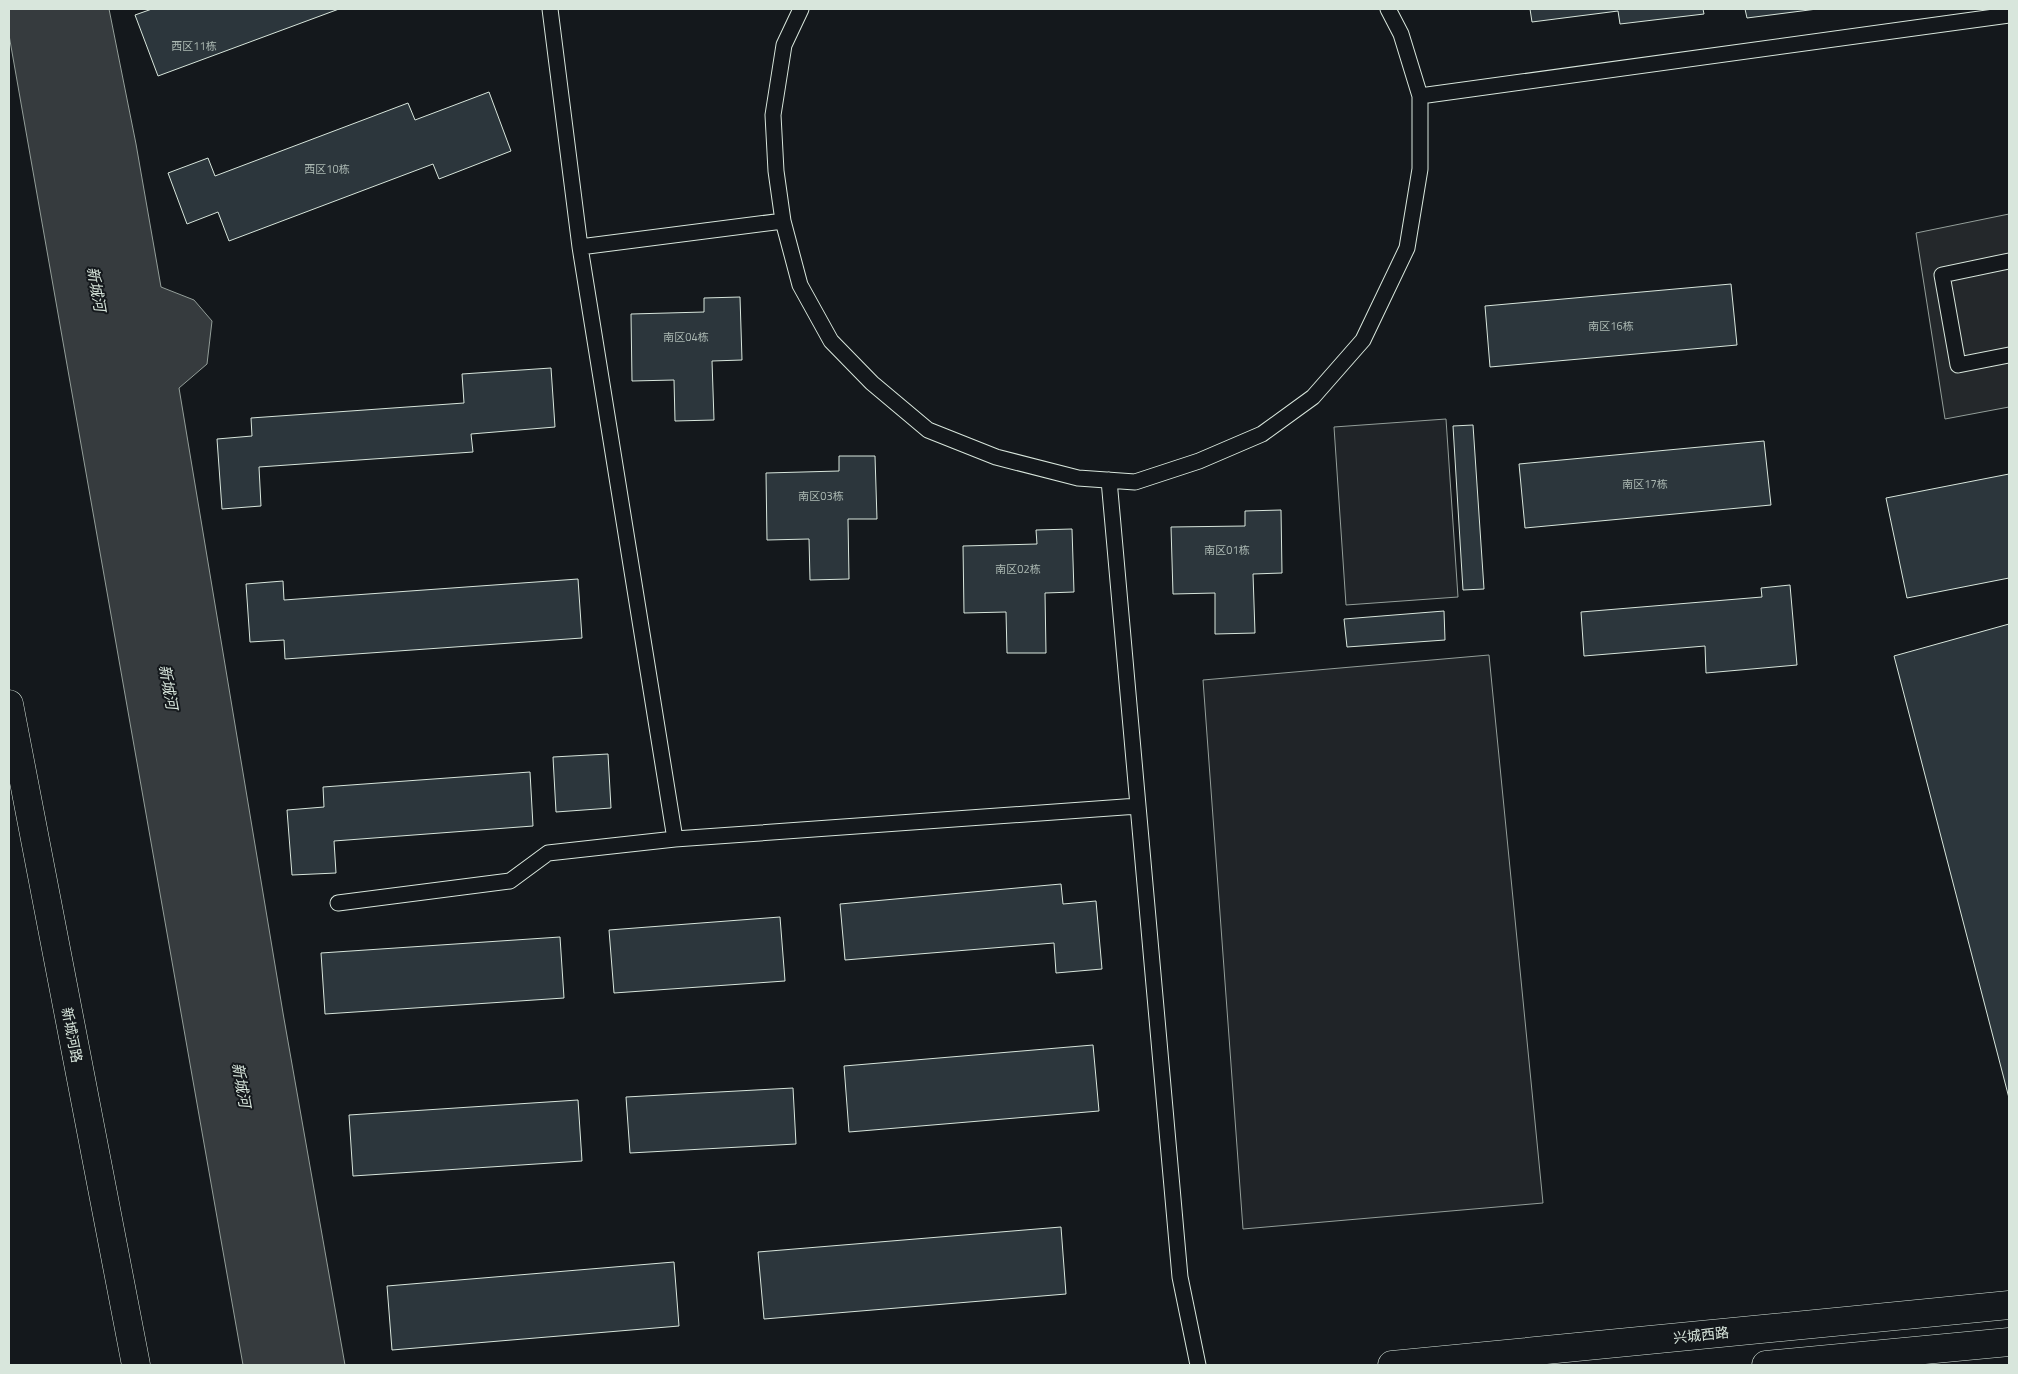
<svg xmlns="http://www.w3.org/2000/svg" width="2018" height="1374" viewBox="0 0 2018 1374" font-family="'Titillium Web','Noto Sans SC',sans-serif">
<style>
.green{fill:#202428;stroke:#939e99}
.parking{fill:#24282b;stroke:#939e99}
.water{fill:#363b3e;stroke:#939e99}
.building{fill:#2c363c;stroke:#d8e6dc}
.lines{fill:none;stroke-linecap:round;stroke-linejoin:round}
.lane-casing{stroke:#d8e6dc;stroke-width:17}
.secondary-casing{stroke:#d8e6dc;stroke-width:29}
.lane{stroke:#14181c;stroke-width:15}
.secondary{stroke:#14181c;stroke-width:28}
.labels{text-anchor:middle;stroke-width:4;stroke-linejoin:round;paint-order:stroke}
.number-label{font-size:11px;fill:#adbab4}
.street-label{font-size:14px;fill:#d8e6dc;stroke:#14181c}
.water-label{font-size:15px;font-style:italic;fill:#d8e6dc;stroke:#14181c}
</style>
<rect width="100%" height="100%" fill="#14181c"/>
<path class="green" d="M1446 419 1458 597 1346 605 1334 427Z
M1489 655 1543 1203 1243 1229 1203 680Z"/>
<path class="parking" d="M2009 214V407L1945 419 1916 233Z"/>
<path class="water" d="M9 9H109L136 144 161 287 194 300 212 321 207 364 179 388 283 1013 345 1365H243L9 35Z"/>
<path class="building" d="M152 9H339L158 76 135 15Z
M1530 9H1703L1704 14 1620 24 1618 11 1532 22Z
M1745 9H1817L1747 18Z
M489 92 511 151 439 179 433 164 229 241 218 212 187 224 168 173 208 158 215 176 408 103 415 120Z
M1731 284 1737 345 1490 367 1485 306Z
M740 297 742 360 712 361 714 420 675 421 674 380 632 381 631 314 704 312V298Z
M551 368 555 427 471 434 473 452 259 467 261 506 222 509 217 439 252 436 251 418 464 403 462 374Z
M1473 425 1484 589 1463 590 1453 426Z
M1764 441 1771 505 1525 528 1519 464Z
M839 456H875L877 519H848L849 579 810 580 809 539 767 540 766 473 839 471Z
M2009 474V578L1907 598 1886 498Z
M1281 510 1282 573 1253 574 1255 633 1215 634V593L1173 594 1171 527 1245 526V511Z
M1072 529 1074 592 1045 593 1046 653H1007L1006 612 964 613 963 546 1037 544 1036 530Z
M578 579 582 638 285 659 284 640 250 642 246 584 283 581 284 600Z
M1790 585 1797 665 1706 673 1705 646 1584 656 1581 612 1762 597 1761 588Z
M1444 611 1445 640 1347 647 1344 619Z
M2009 624V1098L1894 656Z
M608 754 611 808 556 812 553 757Z
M530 772 533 826 334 841 336 873 292 875 287 810 324 807 323 787Z
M1061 884 1063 904 1096 901 1102 969 1056 973 1054 943 845 960 840 904Z
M780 917 785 981 614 993 609 930Z
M560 937 564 998 325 1014 321 953Z
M1093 1045 1099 1111 849 1132 844 1066Z
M793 1088 796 1144 630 1153 626 1097Z
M578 1100 582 1161 353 1176 349 1115Z
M1061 1227 1066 1294 764 1319 758 1252Z
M674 1262 679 1326 392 1350 387 1286Z"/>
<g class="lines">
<g class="lane-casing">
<path id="lane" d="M550 9 580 247 675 839
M801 9 784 45 773 115 776 171 783 221 800 285 831 341 872 383 928 430 996 457 1078 478 1135 482 1199 461 1262 434 1313 397 1363 340 1407 248 1420 169V96L1401 34 1388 9
M1420 96 2009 15
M580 247 783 221
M2009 261 1942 275 1958 365 2009 355
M1109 480 1180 1277 1198 1365
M338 903 510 881 548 853 675 839 1138 806"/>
</g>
<g class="secondary-casing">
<path id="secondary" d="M9 704 136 1365
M1392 1365 2009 1305
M1766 1365 2009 1342"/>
</g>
<use href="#lane" class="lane"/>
<use href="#secondary" class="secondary"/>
</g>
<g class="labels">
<g class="number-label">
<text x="194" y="50">西区11栋</text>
<text x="327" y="173">西区10栋</text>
<text x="1611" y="330">南区16栋</text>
<text x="686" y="341">南区04栋</text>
<text x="1645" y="488">南区17栋</text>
<text x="821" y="500">南区03栋</text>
<text x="1227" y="554">南区01栋</text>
<text x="1018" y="573">南区02栋</text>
</g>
<g class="street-label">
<text transform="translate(72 1035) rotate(79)" y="5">新城河路</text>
<text transform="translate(1701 1335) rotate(-6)" y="5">兴城西路</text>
</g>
<g class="water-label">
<text transform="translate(96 289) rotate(80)" y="5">新城河</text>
<text transform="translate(168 687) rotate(80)" y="5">新城河</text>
<text transform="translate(241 1085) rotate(80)" y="5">新城河</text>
</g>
</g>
<rect width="2018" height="1374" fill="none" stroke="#d8e6dc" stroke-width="20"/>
</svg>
